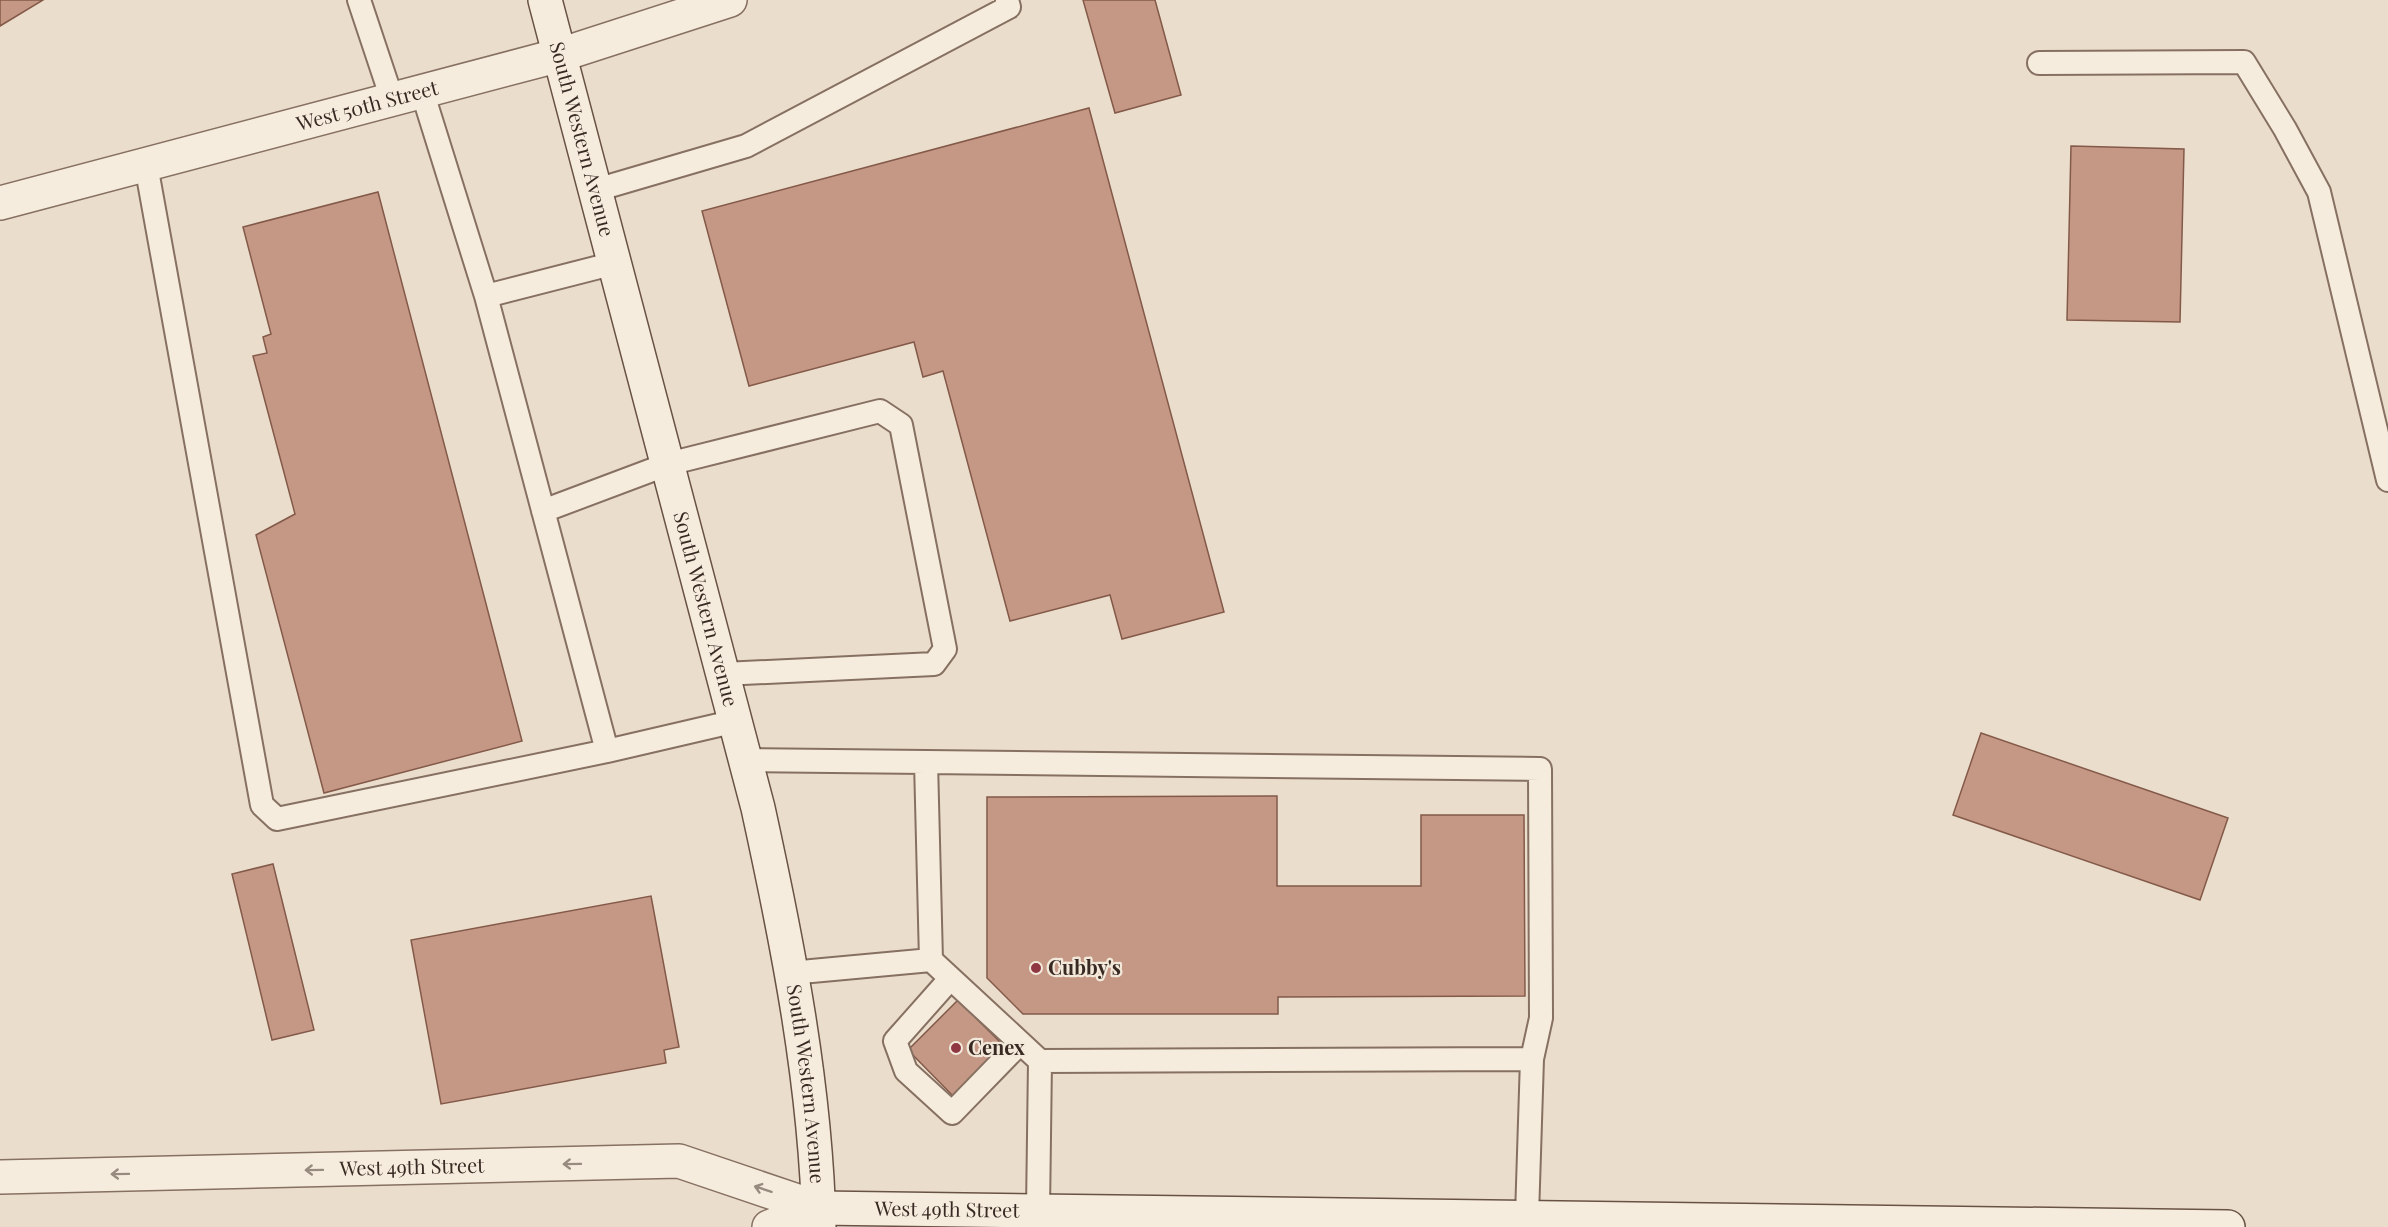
<svg xmlns="http://www.w3.org/2000/svg" width="2388" height="1227" viewBox="0 0 2388 1227" font-family="'Playfair Display',serif">
<style>
.building{fill:#c59885;stroke:#835949;stroke-width:1.5}
.lines{fill:none;stroke-linecap:round;stroke-linejoin:round}
.service-casing{stroke:#867061;stroke-width:26}
.minor-casing{stroke:#867061;stroke-width:36}
.tertiary-casing{stroke:#867061;stroke-width:36}
.secondary-casing{stroke:#685244;stroke-width:36}
.service{stroke:#f6ecde;stroke-width:22}
.minor{stroke:#f6ecde;stroke-width:33}
.tertiary{stroke:#f6ecde;stroke-width:33}
.secondary{stroke:#f6ecde;stroke-width:33}
.oneway{stroke:#978b80}
.poi-dot{fill:#8f3742;stroke:#f3e9da;stroke-width:2}
.labels{text-anchor:middle;stroke-width:4.5;stroke-linejoin:round;paint-order:stroke}
.street-label{font-size:20px;fill:#382a23;stroke:#f3e9da}
.poi-label{font-size:20px;font-weight:bold;fill:#382a23;stroke:#f3e9da;text-anchor:start}
</style>
<rect width="100%" height="100%" fill="#ebddcb"/>
<path class="building" d="M0 0H43L0 26Z
M1083 0H1155L1181 95 1115 113Z
M1089 108 1224 612 1122 639 1110 595 1010 621 943 371 923 377 914 342 749 386 702 211Z
M2071 146 2184 149 2180 322 2067 320Z
M378 192 522 741 324 793 256 535 295 514 253 356 267 353 263 337 271 334 243 227Z
M1981 733 2228 818 2200 900 1953 815Z
M1277 796V886H1421V815H1524L1525 996 1278 997V1014H1023L987 978V797Z
M273 864 314 1030 272 1040 232 874Z
M651 896 679 1047 664 1050 666 1063 441 1104 411 940Z
M958 1000 1004 1046 953 1096 908 1050Z"/>
<g class="lines">
<g class="service-casing">
<path id="service" d="M359 0 392 99
M2039 63 2244 62 2285 129 2319 192 2388 480
M422 91 486 296 615 263
M146 165 262 805 277 819 607 751
M596 190 746 146 1009 7 1007 0
M486 296 607 751 736 721
M543 511 668 464 880 411 901 425 945 649 934 664 723 674
M745 760 926 762 931 960 790 973
M926 762 1540 769 1541 1018 1532 1059
M931 960 1040 1061 1038 1210
M950 979 895 1041 906 1071 952 1113 1020 1043
M1040 1061 1532 1059 1527 1216"/>
</g>
<g class="minor-casing">
<g id="minor">
<path id="s1" d="M0 203 560 55 730 0"/>
</g>
</g>
<g class="tertiary-casing">
<g id="tertiary">
<path id="s2" d="M0 1177 679 1161 818 1208"/>
<path d="M769 1227 818 1208"/>
</g>
</g>
<g class="secondary-casing">
<g id="secondary">
<path id="s3" d="M545 0 758 808C788 945 816 1087 819 1227"/>
<path id="s4" d="M818 1208 2228 1227"/>
</g>
</g>
<use href="#service" class="service"/>
<use href="#minor" class="minor"/>
<use href="#tertiary" class="tertiary"/>
<use href="#secondary" class="secondary"/>
</g>
<defs><path id="oneway-shaft" d="M-6 0H5M1.5-3L5.5 0L1.5 3" fill="none" stroke-width="1.6" stroke-linecap="round" stroke-linejoin="round" transform="scale(1.5)"/></defs>
<g class="oneway">
<use href="#oneway-shaft" transform="translate(572 1164) rotate(179)"/>
<use href="#oneway-shaft" transform="translate(314 1170) rotate(179)"/>
<use href="#oneway-shaft" transform="translate(120 1174) rotate(179)"/>
<use href="#oneway-shaft" transform="translate(763 1189) rotate(-162)"/>
</g>
<g class="poi-dot">
<circle cx="1036" cy="968" r="6"/>
<circle cx="956" cy="1048" r="6"/>
</g>
<g class="labels">
<g class="street-label">
<text dy="7" stroke="none"><textPath href="#s1" startOffset="380">West 50th Street</textPath></text>
<text dy="7" stroke="none"><textPath href="#s3" startOffset="144">South Western Avenue</textPath></text>
<text dy="7" stroke="none"><textPath href="#s3" startOffset="630">South Western Avenue</textPath></text>
<text dy="7" stroke="none"><textPath href="#s3" startOffset="1116">South Western Avenue</textPath></text>
<text dy="7" stroke="none"><textPath href="#s2" startOffset="412">West 49th Street</textPath></text>
<text dy="7" stroke="none"><textPath href="#s4" startOffset="129">West 49th Street</textPath></text>
</g>
<g class="poi-label">
<text x="1048" y="975">Cubby's</text>
<text x="968" y="1055">Cenex</text>
</g>
</g>
</svg>
